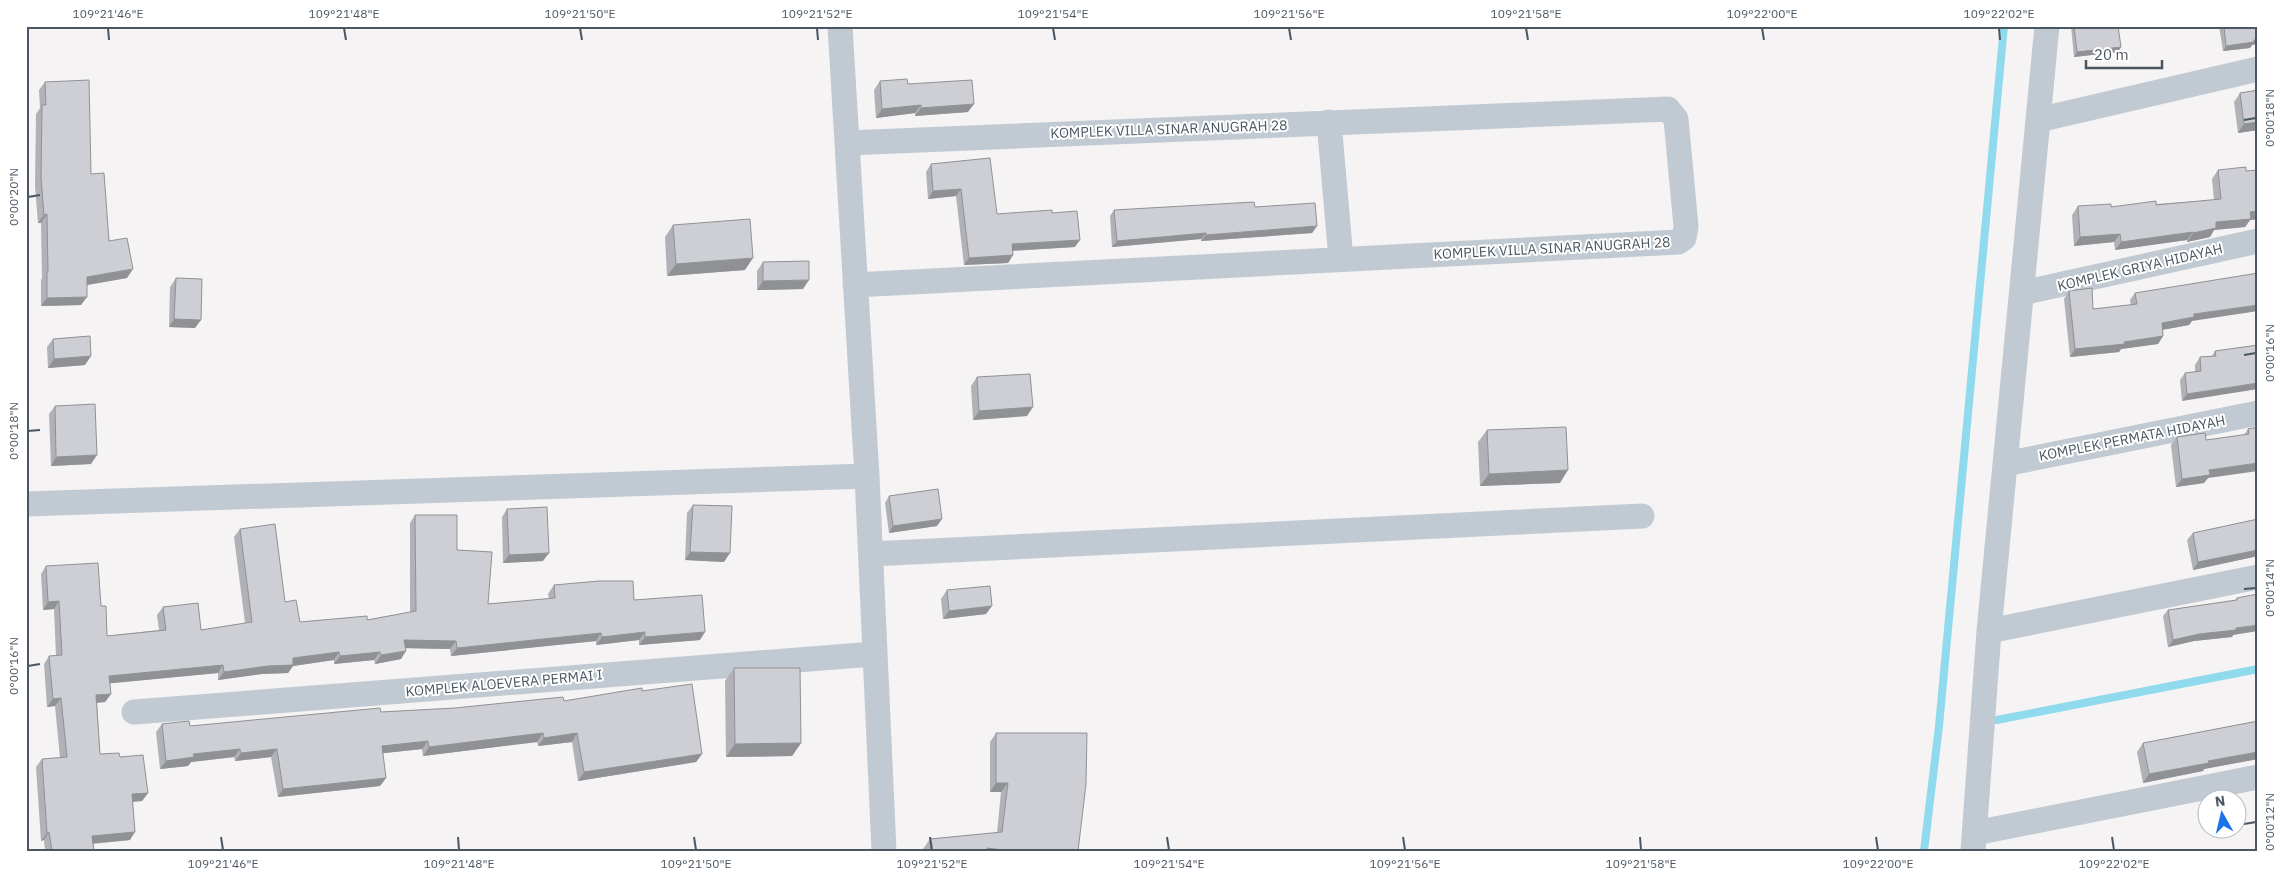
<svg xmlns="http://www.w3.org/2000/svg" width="2284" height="877" viewBox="0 0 2284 877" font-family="'IBM Plex Sans',sans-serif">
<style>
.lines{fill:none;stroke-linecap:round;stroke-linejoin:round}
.stream{stroke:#90daee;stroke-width:8}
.minor{stroke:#c1cad2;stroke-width:25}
.wall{fill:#b0b2b7}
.shaded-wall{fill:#909195}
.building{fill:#cdcfd5;stroke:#909195}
.ticks{fill:none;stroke:#4a5661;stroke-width:2}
.labels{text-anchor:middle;stroke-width:4;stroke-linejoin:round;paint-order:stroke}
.street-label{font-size:14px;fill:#4a5661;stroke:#fff}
.neatline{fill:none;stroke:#4a5661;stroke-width:2}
.ticks-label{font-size:12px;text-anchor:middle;fill:#4a5661}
</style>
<rect width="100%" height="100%" fill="#f5f3f3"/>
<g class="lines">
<path class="stream" d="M1997 720 2258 669
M1924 851 1939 726 2004 26"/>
<path class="minor" d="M840 26 867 476 884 851
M2038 120 2258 69
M1329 122 1341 259
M847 143 1668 109 1676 119 1686 227 1684 238 1678 242 855 285
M2022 293 2258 241
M2005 464 2258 413
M26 504 867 476
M871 554 1642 516
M1989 631 2258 577
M134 712 874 654
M1975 833 2258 777
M1973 851 1989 631 2047 26"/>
</g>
<path class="wall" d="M2071 26H2118V52L2074 57Z
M2219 26H2258L2252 45 2250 48 2223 51Z
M880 81 908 84 968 112 915 116V113L876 118 874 90Z
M45 82 91 174 109 241 127 278 87 285 81 305 41 306V280L42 278 41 223H38L35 186 36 114 40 108 39 90Z
M2258 90V130L2238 133 2234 102 2240 93Z
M931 164 997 214 1052 213 1075 247 1012 251 1013 255 1008 263 964 265 956 196 928 199 926 172Z
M2218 170 2246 171 2258 170V219L2250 220 2245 227 2214 230 2210 237 2187 242V240L2115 250 2114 242 2074 246 2072 215 2078 206 2111 207 2214 200 2212 179Z
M1255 207 1317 226 1312 233 1201 241V239L1112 247 1110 216 1114 210Z
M673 225 745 270 667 276 665 237Z
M763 262 803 289 757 290V271Z
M176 278 195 328 169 327 170 287Z
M2069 291 2093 309 2131 305 2130 300 2135 293 2192 321 2189 325 2162 330 2163 336 2158 344 2121 349 2119 352 2070 357 2064 299Z
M53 339 85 365 48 368 47 347Z
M2258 345 2182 401 2180 380 2185 373 2195 372V365L2200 357 2212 356 2215 351Z
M977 377 1027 416 973 420 971 386Z
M55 406 91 464 51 466 49 414Z
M2258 427 2208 478 2204 483 2176 487 2171 445 2177 437 2206 440 2244 435 2248 429Z
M1487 430 1560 483 1480 486 1478 442Z
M889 496 937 526 889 533 885 503Z
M693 505 724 562 685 560 687 513Z
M507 509 543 561 503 563 502 517Z
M415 515 457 550 488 604 549 599 548 594 554 585 634 600 700 640 639 645V640L596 645V641L451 656 450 649 406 648 401 659 375 664 374 660 334 664V660L293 666 288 673 262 674 218 680V673L110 683 111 694 105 702 97 703 100 754 120 757 148 793 142 801 133 802 130 840 93 844 94 851H45L44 840 41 841 36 767 42 759 60 758 55 706 47 707 44 664 49 656H56L54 609 43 610 41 574 46 566 101 606 107 636 159 630 157 615 163 607 201 630 245 623 234 537 240 529 285 602 300 622 367 620 410 612V523Z
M2258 519V556L2193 570 2187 540 2193 533Z
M947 590 986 614 943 619 941 599Z
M2258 594 2232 637 2194 641 2168 647 2163 616 2168 610 2235 600 2237 598Z
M734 668 801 743 792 756 726 757 725 681Z
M642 691 702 754 696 762 578 781 572 742 538 746 537 742 423 756 422 749 383 753 386 778 380 786 278 797 271 757 235 761 234 757 191 762 188 766 160 769 156 732 162 724 190 726 381 712 455 708 564 701Z
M2258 721V759L2204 769 2203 771 2143 783 2137 752 2143 743Z
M996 733 1078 851H924L923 849 930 839 997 833 1001 792H990V742Z"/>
<path class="shaded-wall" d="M874 26H924L873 28Z
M2258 39V44L2252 45 2250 48 2223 51 2226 46Z
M2121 47 2118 52 2074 57 2077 52Z
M974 104 968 112 915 116 921 108Z
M921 105 915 113 876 118 882 109Z
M2258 122V130L2238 133 2244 124Z
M961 189 956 196 928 199 933 191Z
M2258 211V219L2250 220 2245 227 2214 230 2210 237 2187 242 2193 233 2216 222 2250 212Z
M47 214 41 223H38L44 215Z
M1317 226 1312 233 1201 241 1206 235Z
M2193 232 2187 240 2115 250 2121 242Z
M1206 233 1201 239 1112 247 1117 241Z
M2120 234 2114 242 2074 246 2080 237Z
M1080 240 1075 247 1007 251 1012 244Z
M1013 255 1008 263 964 265 969 258Z
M753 258 745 270 667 276 676 264Z
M133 269 127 278 81 286 87 277Z
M809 280 803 289 757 290 763 281Z
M87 297 81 305 41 306 47 298Z
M2258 305V311L2192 321 2189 325 2156 331 2162 323 2194 314Z
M174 319 201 320 195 328 169 327Z
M2163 336 2158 344 2121 349 2119 352 2070 357 2075 349Z
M91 356 85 365 48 368 54 359Z
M2258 383V389L2182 401 2187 394Z
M1033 407 1027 416 973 420 979 411Z
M97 455 91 464 51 466 56 457Z
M2258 463V471L2208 478 2204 483 2176 487 2182 479 2209 470Z
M1568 470 1560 483 1480 486 1489 474Z
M942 519 937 526 889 533 893 526Z
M2258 550V556L2193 570 2198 562Z
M690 552 730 553 724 562 685 560Z
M549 553 543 561 503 563 509 555Z
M59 601 54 609 43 610 48 602Z
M992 606 986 614 943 619 949 611Z
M2258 625V631L2233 635 2232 637 2194 641 2168 647 2173 640 2199 634Z
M645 632 639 640 596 645 602 637Z
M705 632 700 640 639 645 645 637Z
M601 633 596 641 451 656 457 648Z
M404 640 456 641 450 649 399 648Z
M406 651 401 659 375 664 381 655Z
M339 652 334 660 293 666 288 673 262 674 218 680 224 672 293 658Z
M380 652 374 660 334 664 340 656Z
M223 665 218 673 104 684 109 676Z
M111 694 105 702 90 703 96 695Z
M61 698 55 706 47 707 53 699Z
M543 733 537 742 423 756 429 747Z
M577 733 572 742 538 746 544 738Z
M428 741 422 749 376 754 382 746Z
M801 743 792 756 726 757 735 744Z
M240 749 234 757 191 762 188 766 160 769 166 761 193 754Z
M277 749 271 757 235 761 241 753Z
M2258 752V759L2204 769 2203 771 2143 783 2149 774 2208 761Z
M702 754 696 762 578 781 584 772Z
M386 778 380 786 278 797 283 789Z
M996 783H1008L1001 792H990Z
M148 793 142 801 127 802 132 794Z
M49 832 44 840 41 841 47 833Z
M135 832 130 840 86 844 92 836Z
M987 848 1011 851H985Z"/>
<path class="building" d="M2074 26H2118L2121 47 2077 52Z
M2224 26H2258V39L2254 40V42L2226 46Z
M907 79 908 84 972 80 974 104 921 108V105L882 109 880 81Z
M89 80 91 174 104 173 109 241 127 238 133 269 87 277V297L47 298V272H48L47 214 44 215 41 178 42 105H46L45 82Z
M2258 90V122L2244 124 2240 93Z
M990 158 997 214 1052 210V213L1077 211 1080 240 1012 244 1013 255 969 258 961 189 933 191 931 164Z
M2246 167V171L2258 170V211L2250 212 2251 219 2216 222V228L2193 233V232L2121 242 2120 234 2080 237 2078 206 2111 204V207L2156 201V205L2221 199 2218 170Z
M1254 202 1255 207 1315 203 1317 226 1206 235V233L1117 241 1114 210Z
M750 219 753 258 676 264 673 225Z
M809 261V280L763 281V262Z
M2258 273V305L2194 314V317L2162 323 2163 336 2124 342 2125 344 2075 349 2069 291 2092 288 2093 309 2137 304 2135 293Z
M176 278 202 279 201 320 174 319Z
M90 336 91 356 54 359 53 339Z
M2258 345V383L2187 394 2185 373 2201 371 2200 357 2216 356 2215 351Z
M1030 374 1033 407 979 411 977 377Z
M95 404 97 455 56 457 55 406Z
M1566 427 1568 470 1489 474 1487 430Z
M2258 427V463L2209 470 2210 475 2182 479 2177 437 2205 433 2206 440 2249 434 2248 429Z
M938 489 942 519 893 526 889 496Z
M693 505 732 506 730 553 690 552Z
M547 507 549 553 509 555 507 509Z
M415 515H457V550L492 552 488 604 555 598 554 585 599 581H633L634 600 702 595 705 632 645 637V632L602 637 601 633 457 648 456 641 404 640 406 651 381 655 380 652 340 656 339 652 293 658V665L268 666 224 672 223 665 109 676 111 694 96 695 100 754 119 753 120 757 143 755 148 793 132 794 135 832 92 836 94 851H52L49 832 47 833 42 759 67 757 61 698 53 699 49 656 62 655 59 601 48 602 46 566 98 563 101 606H106L107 636 166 630 163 607 198 603 201 630 252 622 240 529 275 524 285 602 296 600 300 622 367 616V620L416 611Z
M2258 519V550L2198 562 2193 533Z
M990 586 992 606 949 611 947 590Z
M2258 594V625L2236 628V630L2199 634 2173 640 2168 610 2237 600V598Z
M734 668H800L801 743 735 744Z
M692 684 702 754 584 772 577 733 544 738 543 733 429 747 428 741 382 746 386 778 283 789 277 749 241 753 240 749 193 754 194 757 166 761 162 724 189 721 190 726 380 708 381 712 455 708 563 697 564 701 642 688V691Z
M2258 721V752L2208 761 2209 763 2149 774 2143 743Z
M996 733H1087L1086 784 1078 851H1011L987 848 988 851H931L930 839 1002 832 1008 783H996Z"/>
<path class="ticks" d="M108 28 109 40M344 28 346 40M580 28 582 40M817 28 818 40M1053 28 1055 40M1289 28 1291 40M1526 28 1528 40M1762 28 1764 40M1999 28 2000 40M2244 120 2256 118M28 197 40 195M2244 355 2256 353M28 431 40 430M2244 589 2256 588M28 666 40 664M2244 824 2256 822M221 837 223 850M458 837 459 850M694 837 696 850M930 837 932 850M1167 837 1169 850M1403 837 1405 850M1640 837 1641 850M1876 837 1878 850M2112 837 2114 850"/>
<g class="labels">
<g class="street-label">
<text transform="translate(1169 129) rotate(-2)" y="5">KOMPLEK VILLA SINAR ANUGRAH 28</text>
<text transform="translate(1552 248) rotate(-3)" y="5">KOMPLEK VILLA SINAR ANUGRAH 28</text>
<text transform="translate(2140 267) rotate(-13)" y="5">KOMPLEK GRIYA HIDAYAH</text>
<text transform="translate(2132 438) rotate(-11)" y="5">KOMPLEK PERMATA HIDAYAH</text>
<text transform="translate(504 683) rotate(-5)" y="5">KOMPLEK ALOEVERA PERMAI I</text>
</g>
</g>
<rect width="2284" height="877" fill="none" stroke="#ffffff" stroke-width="55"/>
<g transform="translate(2222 814) rotate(352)"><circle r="24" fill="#ffffff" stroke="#b7bbc0"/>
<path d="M0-4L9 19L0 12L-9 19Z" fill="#1a73e8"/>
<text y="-8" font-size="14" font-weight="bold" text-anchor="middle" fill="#4a5661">N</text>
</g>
<path d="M2086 60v8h76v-8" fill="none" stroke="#4a5661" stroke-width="2.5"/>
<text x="2094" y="60" font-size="15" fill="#4a5661" stroke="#ffffff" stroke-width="4" paint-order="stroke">20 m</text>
<rect x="28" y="28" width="2228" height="822" class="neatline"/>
<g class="ticks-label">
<text x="108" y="18">109°21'46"E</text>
<text x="344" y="18">109°21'48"E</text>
<text x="580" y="18">109°21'50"E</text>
<text x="817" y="18">109°21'52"E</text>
<text x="1053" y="18">109°21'54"E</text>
<text x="1289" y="18">109°21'56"E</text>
<text x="1526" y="18">109°21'58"E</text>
<text x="1762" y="18">109°22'00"E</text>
<text x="1999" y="18">109°22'02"E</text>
<text transform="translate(2270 118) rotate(-90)" y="4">0°00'18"N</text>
<text transform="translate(14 197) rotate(-90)" y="4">0°00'20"N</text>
<text transform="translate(2270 353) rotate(-90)" y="4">0°00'16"N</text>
<text transform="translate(14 431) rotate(-90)" y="4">0°00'18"N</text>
<text transform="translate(2270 588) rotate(-90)" y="4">0°00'14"N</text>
<text transform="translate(14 666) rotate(-90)" y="4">0°00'16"N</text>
<text transform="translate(2270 822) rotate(-90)" y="4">0°00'12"N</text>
<text x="223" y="868">109°21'46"E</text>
<text x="459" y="868">109°21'48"E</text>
<text x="696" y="868">109°21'50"E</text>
<text x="932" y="868">109°21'52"E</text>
<text x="1169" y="868">109°21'54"E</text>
<text x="1405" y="868">109°21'56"E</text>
<text x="1641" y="868">109°21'58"E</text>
<text x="1878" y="868">109°22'00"E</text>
<text x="2114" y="868">109°22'02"E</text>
</g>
</svg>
